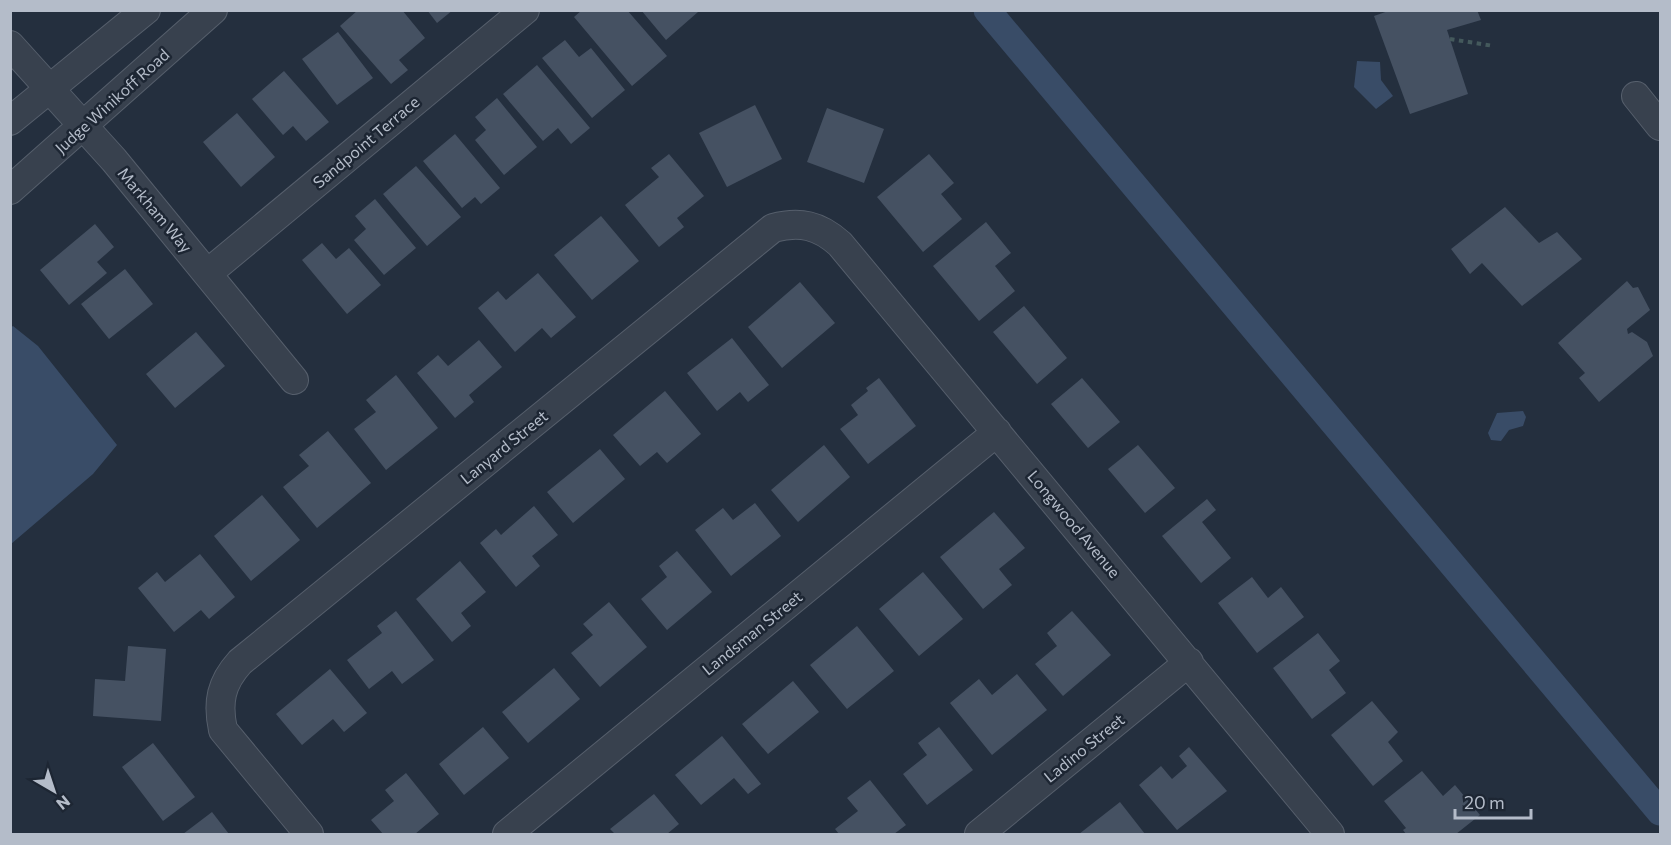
<svg xmlns="http://www.w3.org/2000/svg" width="1671" height="845" viewBox="0 0 1671 845" font-family="Commissioner,sans-serif">
<style>
.water{fill:#394c67}
.lines{fill:none;stroke-linecap:round;stroke-linejoin:round}
.canal{stroke:#394c67;stroke-width:27}
.building{fill:#455162}
.minor-casing{stroke:#565f6c;stroke-width:30}
.path{stroke:#44595c;stroke-width:4;stroke-dasharray:4.5 4.5;stroke-linecap:butt}
.minor{stroke:#38414e;stroke-width:28}
.labels{text-anchor:middle;stroke-width:5;stroke-linejoin:round;paint-order:stroke}
.street-label{font-size:16px;fill:#b4bcc9;stroke:#1d2633}
</style>
<rect width="100%" height="100%" fill="#242f3e"/>
<path class="water" d="M1357 61 1380 62 1381 80 1393 96 1376 109 1354 87Z
M13 326 38 346 117 445 93 474 11 544 10 328Z
M1523 411 1526 417 1523 426 1509 430 1501 441 1491 440 1488 433 1497 413Z"/>
<g class="lines">
<path class="canal" d="M987 10 1660 812"/>
</g>
<path class="building" d="M358 10H402L425 38 399 60 408 70 391 84 340 26Z
M427 10H453L437 23Z
M582 10H627L667 56 632 86 574 17Z
M641 10H697L698 12 666 40Z
M1391 10H1477L1481 20 1447 30 1468 94 1410 114 1374 16Z
M338 32 373 78 337 105 302 59Z
M565 40 579 57 591 48 625 90 592 118 542 58Z
M537 65 590 128 571 144 558 128 543 141 503 94Z
M284 71 329 122 306 141 293 126 283 135 252 99Z
M497 98 537 147 504 175 475 140 486 130 475 117Z
M755 105 782 159 727 187 699 133Z
M827 108 884 129 864 183 807 162Z
M237 113 275 157 241 187 203 142Z
M455 134 500 188 481 204 475 197 462 208 423 161Z
M669 154 704 196 677 218 684 227 659 247 625 205 659 177 651 168Z
M929 154 954 183 941 194 962 219 923 252 877 197Z
M416 166 461 217 427 246 383 194Z
M375 199 416 248 384 275 354 240 366 229 355 216Z
M1505 207 1539 243 1557 232 1582 259 1522 306 1482 263 1470 274 1451 249Z
M601 216 639 261 592 300 554 255Z
M986 222 1011 253 995 266 1015 291 979 321 933 266Z
M95 224 114 247 97 262 107 273 69 305 40 270Z
M322 243 336 259 349 248 381 285 347 314 302 260Z
M125 269 153 304 109 339 81 304Z
M538 273 576 317 551 338 542 328 515 352 478 308 498 291 506 300Z
M1627 281 1633 288 1638 287 1650 310 1627 329 1628 334 1632 332 1647 342 1653 356 1599 402 1579 378 1585 373 1558 343Z
M800 282 835 323 782 368 748 327Z
M1024 306 1067 358 1037 384 993 332Z
M196 332 225 366 175 408 146 374Z
M732 338 769 385 748 402 740 392 717 411 687 373Z
M479 340 502 367 469 395 474 402 455 418 417 373 438 355 448 366Z
M396 375 438 428 386 470 354 429 376 412 366 400Z
M879 378 916 426 868 464 840 429 858 415 851 405 868 391 866 388Z
M1082 378 1120 422 1088 448 1051 404Z
M665 391 701 434 667 463 657 452 640 466 613 435Z
M328 431 371 483 317 528 283 487 309 466 299 455Z
M824 445 850 477 798 522 771 490Z
M1138 445 1175 488 1145 513 1108 469Z
M600 449 625 479 573 523 547 492Z
M262 495 300 540 251 581 214 536Z
M1207 499 1216 510 1202 522 1231 558 1201 583 1162 536Z
M755 503 781 536 731 576 695 530 723 508 733 520Z
M534 506 558 535 532 556 540 566 516 587 480 543 496 529 501 535Z
M994 512 1025 548 999 569 1012 585 983 609 940 557Z
M677 551 712 592 667 630 641 599 667 577 659 566Z
M200 554 235 597 209 619 201 610 174 632 138 588 157 572 165 582Z
M460 561 486 592 461 613 471 626 452 642 416 599Z
M923 572 963 619 919 656 879 609Z
M1252 577 1268 598 1281 587 1304 617 1257 653 1218 603Z
M609 602 647 647 600 687 571 653 593 635 583 624Z
M396 611 434 660 402 684 392 671 369 689 347 660 382 633 377 626Z
M1072 611 1111 655 1063 696 1035 664 1057 646 1047 633Z
M857 626 894 671 847 709 810 665Z
M1318 633 1340 661 1329 670 1346 693 1312 719 1273 668Z
M128 646 166 649 161 721 93 716 95 679 125 681Z
M554 668 580 699 528 743 502 712Z
M330 669 367 713 344 732 333 719 302 745 276 714Z
M1017 674 1047 710 992 755 950 703 979 679 992 695Z
M793 681 819 712 768 754 742 724Z
M1372 701 1398 732 1388 742 1403 761 1373 786 1331 735Z
M483 727 509 758 464 795 439 764Z
M939 727 973 770 927 805 903 774 927 755 918 743Z
M722 736 761 784 748 794 734 778 701 805 675 775Z
M153 743 195 797 163 821 122 767Z
M1189 747 1227 791 1177 830 1139 785 1161 766 1172 779 1187 766 1179 756Z
M1422 771 1443 796 1455 785 1480 815 1456 834H1406L1403 830 1406 828 1384 801Z
M406 773 439 814 415 834H383L371 820 394 801 385 790Z
M870 780 906 825 894 834H839L835 829 858 811 847 798Z
M654 794 679 824 667 834H615L610 829Z
M1120 802 1145 834H1079Z
M212 812 229 834H183Z"/>
<g class="lines">
<g class="minor-casing">
<path id="minor" d="M10 45 114 160 294 380
M1636 96 1660 126
M10 121 146 10
M10 190 213 10
M208 273 525 10
M309 834 223 730C217 702 221 683 240 662L773 228C800 221 819 225 840 244L1330 834
M507 834 997 432
M979 834 1189 662"/>
</g>
<path class="path" d="M1450 39 1494 46"/>
<use href="#minor" class="minor"/>
</g>
<g class="labels">
<g class="street-label">
<text transform="translate(112 101) rotate(-42)" y="6">Judge Winikoff Road</text>
<text transform="translate(366 142) rotate(-40)" y="6">Sandpoint Terrace</text>
<text transform="translate(155 210) rotate(50)" y="6">Markham Way</text>
<text transform="translate(504 447) rotate(-39)" y="6">Lanyard Street</text>
<text transform="translate(1074 524) rotate(50)" y="6">Longwood Avenue</text>
<text transform="translate(752 633) rotate(-39)" y="6">Landsman Street</text>
<text transform="translate(1084 748) rotate(-39)" y="6">Ladino Street</text>
</g>
</g>
<rect width="1671" height="845" fill="none" stroke="#b4bcc9" stroke-width="24"/>
<g transform="translate(54 791) rotate(141)" stroke="#1d2633" stroke-width="4.5" paint-order="stroke">
<path d="M0-4.5L10 22L0 15L-10 22Z" fill="#b4bcc9"/>
<text y="-9" font-size="16" font-weight="bold" text-anchor="middle" fill="#b4bcc9">N</text>
</g>
<path d="M1455 809v9h76v-9" fill="none" stroke="#b4bcc9" stroke-width="3"/>
<text x="1464" y="809" font-size="18" fill="#b4bcc9" stroke="#1d2633" stroke-width="4.5" paint-order="stroke">20 m</text>
</svg>
